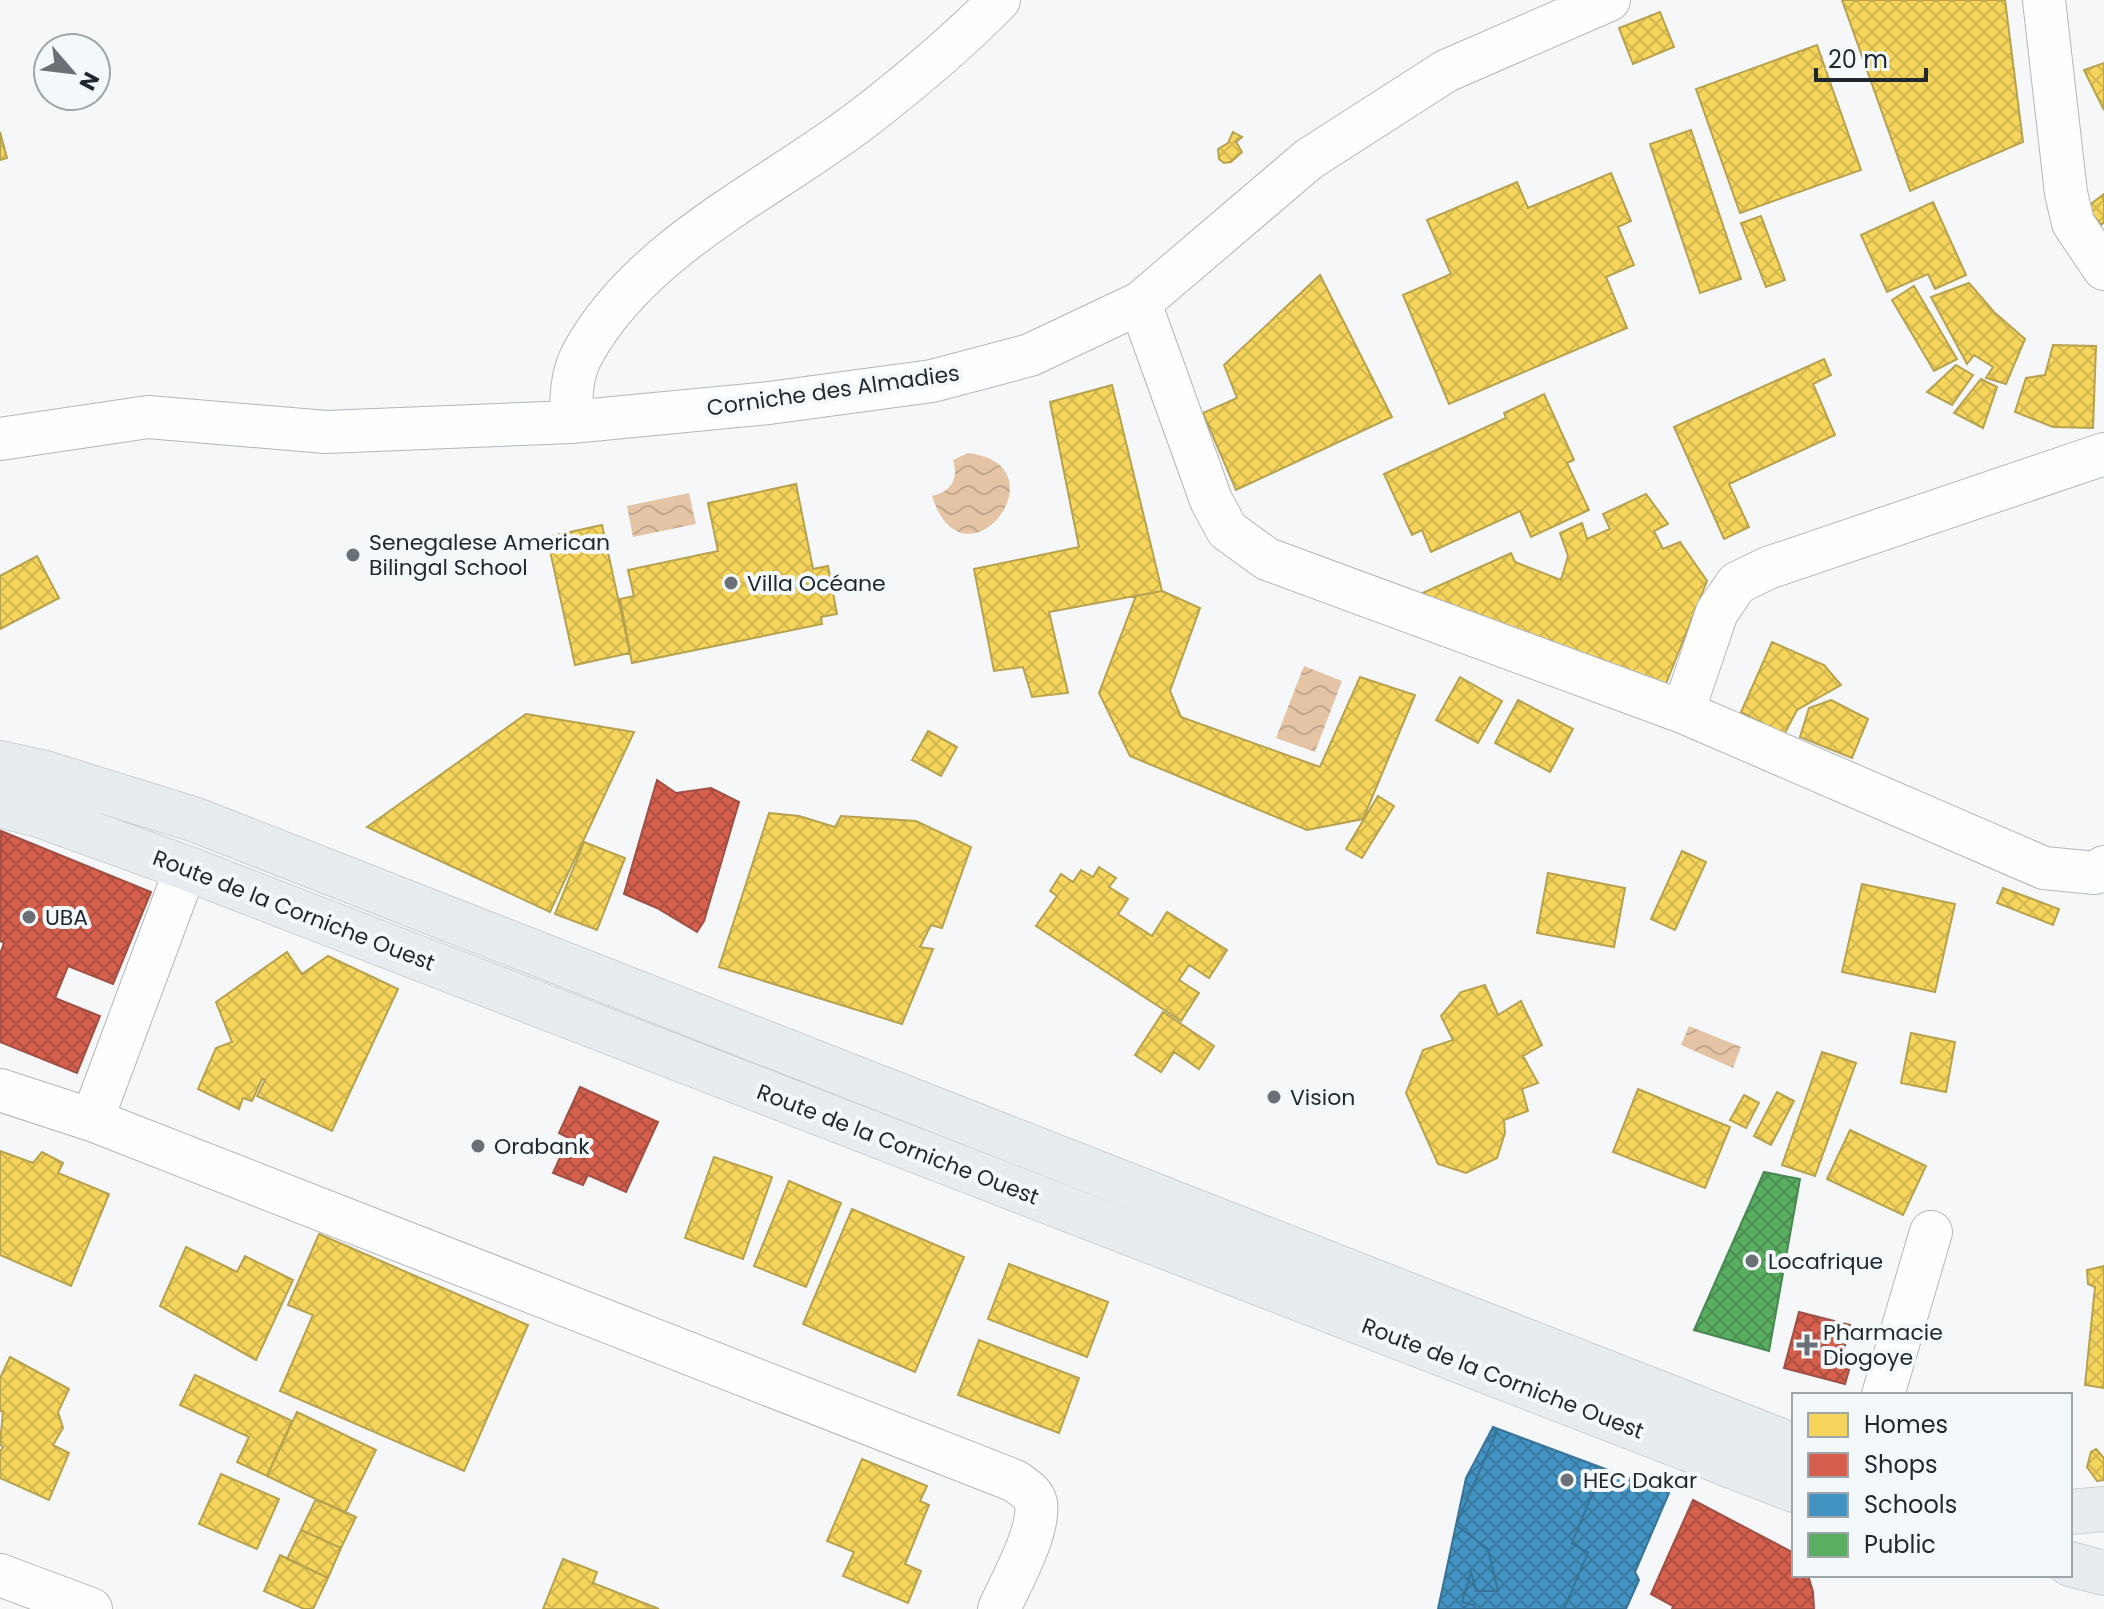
<svg xmlns="http://www.w3.org/2000/svg" width="2104" height="1609" viewBox="0 0 2104 1609" font-family="Poppins,sans-serif">
<style>
.water{fill:url(#water-waves)}
.homes{fill:url(#homes-cross-hatch);stroke:#b6a14e;stroke-width:2}
.shops{fill:url(#shops-cross-hatch);stroke:#9f4f44;stroke-width:2}
.schools{fill:url(#schools-cross-hatch);stroke:#387397;stroke-width:2}
.public{fill:url(#public-cross-hatch);stroke:#488652;stroke-width:2}
.lines{fill:none;stroke-linecap:round;stroke-linejoin:round}
.minor-casing{stroke:#b2b7bb;stroke-width:44}
.highway-casing{stroke:#ced1d3;stroke-width:46}
.minor{stroke:#fefefe;stroke-width:42}
.highway{stroke:#e6ecf0;stroke-width:44}
.poi-dot{fill:#6a7076;stroke:#f3f8fb;stroke-width:3}
.labels{text-anchor:middle;stroke-width:8;stroke-linejoin:round;paint-order:stroke}
.street-label{font-size:22px;fill:#1f282f;stroke:#f3f8fb}
.poi-label{font-size:22px;fill:#1f282f;stroke:#f3f8fb;text-anchor:start}
</style>
<defs>
<pattern id="water-waves" width="16" height="10" patternUnits="userSpaceOnUse" patternTransform="scale(2)"><rect width="16" height="10" fill="#e4c4a5"/><path d="M0 5q4-4 8 0t8 0" fill="none" stroke="#c3a88e"/></pattern>
<pattern id="homes-cross-hatch" width="8" height="8" patternUnits="userSpaceOnUse" patternTransform="scale(2)"><rect width="8" height="8" fill="#f6d55c"/><path d="M0 0l8 8M0 8l8-8" fill="none" stroke="#d2b750"/></pattern>
<pattern id="shops-cross-hatch" width="8" height="8" patternUnits="userSpaceOnUse" patternTransform="scale(2)"><rect width="8" height="8" fill="#d6604d"/><path d="M0 0l8 8M0 8l8-8" fill="none" stroke="#ad4f40"/></pattern>
<pattern id="schools-cross-hatch" width="8" height="8" patternUnits="userSpaceOnUse" patternTransform="scale(2)"><rect width="8" height="8" fill="#4393c3"/><path d="M0 0l8 8M0 8l8-8" fill="none" stroke="#37789f"/></pattern>
<pattern id="public-cross-hatch" width="8" height="8" patternUnits="userSpaceOnUse" patternTransform="scale(2)"><rect width="8" height="8" fill="#5aae61"/><path d="M0 0l8 8M0 8l8-8" fill="none" stroke="#4a8e50"/></pattern>
</defs>
<rect width="100%" height="100%" fill="#f5f7f9"/>
<path class="water" d="M968 453C1067 465 964 597 932 496 951 492 959 479 953 460Z
M689 493 696 524 633 537 627 506Z
M1304 666 1342 681 1315 752 1276 738Z
M1689 1026 1741 1047 1733 1068 1681 1045Z"/>
<path class="homes" d="M1842 0H2005L2023 142 1910 191Z
M1660 12 1674 47 1633 64 1619 28Z
M1817 45 1861 170 1740 213 1696 89Z
M2104 63V110L2084 70Z
M1691 130 1741 279 1700 293 1650 144Z
M0 132 7 158 0 160Z
M1233 132 1242 137 1236 142 1242 152 1231 162 1224 163 1219 159 1218 149 1228 143Z
M1611 173 1631 221 1618 227 1634 265 1606 277 1627 328 1449 404 1403 295 1451 274 1427 220 1517 182 1528 208Z
M2104 194V222L2101 225 2087 207Z
M1933 202 1966 275 1935 289 1928 274 1887 292 1861 235Z
M1761 216 1785 280 1766 287 1741 223Z
M1320 275 1392 417 1236 490 1203 413 1237 398 1224 365Z
M1969 283 1994 312 2025 339 2006 384 1986 378 1993 367 1974 355 1967 364 1931 297Z
M1914 286 1957 359 1934 371 1892 300Z
M2053 345 2096 346 2093 428 2053 427 2015 412 2026 378 2045 375Z
M1824 359 1831 375 1813 384 1835 435 1729 484 1749 527 1724 539 1674 427Z
M1956 365 1973 375 1952 405 1927 392Z
M1981 379 1997 387 1983 428 1954 413Z
M1112 385 1162 591 1049 612 1068 693 1032 697 1023 667 994 671 974 569 1079 547 1050 402Z
M1544 394 1574 460 1567 463 1589 510 1531 537 1520 511 1431 552 1422 530 1412 535 1384 474 1506 418 1504 413Z
M796 484 813 569 828 566 837 614 821 617 822 624 632 663 620 599 634 596 628 570 718 551 708 503Z
M1646 494 1668 524 1654 531 1663 549 1680 542 1707 581 1663 691 1416 596 1511 553 1515 562 1561 580 1568 556 1560 533 1582 523 1587 539 1610 529 1603 514Z
M602 525 630 653 575 665 547 537Z
M37 556 59 598 0 629V576Z
M1162 591 1200 608 1170 691 1181 717 1320 767 1360 677 1415 695 1363 819 1307 830 1130 756 1099 693 1136 596Z
M1772 642 1824 665 1841 685 1797 710 1784 735 1741 712Z
M1460 677 1502 701 1478 743 1436 720Z
M1518 700 1573 729 1550 772 1495 743Z
M1831 700 1868 719 1852 758 1800 737 1809 708Z
M526 714 634 732 550 912 367 827Z
M928 731 957 747 941 776 912 760Z
M1378 796 1394 806 1362 858 1346 849Z
M769 813 799 816 835 827 841 816 916 821 971 847 942 928 931 925 920 947 933 949 902 1024 719 967Z
M584 842 625 858 597 930 555 914Z
M1682 851 1706 862 1675 930 1651 919Z
M1099 867 1116 878 1109 887 1128 899 1118 914 1152 936 1167 912 1227 950 1209 978 1189 965 1179 980 1199 993 1181 1021 1036 926 1057 896 1050 891 1061 874 1073 882 1081 870 1093 877Z
M1548 873 1625 888 1614 947 1537 933Z
M1862 884 1955 904 1935 992 1842 972Z
M2003 888 2059 909 2053 925 1997 903Z
M287 952 302 974 328 956 398 989 332 1131 257 1096 265 1080 262 1079 252 1101 243 1098 239 1109 198 1089 216 1048 232 1042 216 1002Z
M1485 985 1498 1015 1521 1001 1542 1045 1523 1056 1538 1083 1522 1089 1528 1111 1504 1120 1505 1133 1497 1158 1466 1173 1438 1164 1406 1093 1423 1050 1453 1040 1441 1016 1461 992Z
M1163 1012 1214 1046 1199 1069 1174 1052 1161 1072 1135 1055Z
M1911 1033 1955 1042 1946 1092 1901 1083Z
M1822 1052 1856 1063 1815 1176 1782 1165Z
M1638 1089 1730 1127 1705 1188 1613 1152Z
M1777 1092 1794 1101 1771 1145 1754 1136Z
M1744 1095 1759 1103 1746 1128 1730 1120Z
M1850 1130 1926 1166 1903 1215 1827 1179Z
M0 1151 33 1163 42 1152 63 1163 58 1173 109 1194 71 1286 0 1255Z
M714 1157 772 1177 743 1259 685 1238Z
M789 1181 841 1203 806 1287 754 1266Z
M852 1209 964 1257 915 1372 803 1324Z
M319 1234 528 1325 464 1471 280 1391 313 1315 288 1305Z
M186 1247 237 1272 245 1256 293 1280 256 1360 160 1306Z
M1009 1264 1108 1302 1087 1357 988 1319Z
M2104 1266V1388L2085 1385 2095 1287 2088 1284 2087 1270Z
M979 1340 1079 1378 1059 1433 958 1395Z
M10 1357 69 1389 58 1412 63 1428 53 1445 69 1453 49 1500 0 1478V1452L3 1447 0 1444 3 1412 0 1411V1378Z
M195 1375 292 1421 267 1476 237 1462 249 1437 180 1405Z
M297 1412 376 1450 345 1513 267 1476Z
M2096 1449 2104 1458V1480L2097 1481 2087 1467 2091 1452Z
M862 1459 927 1486 920 1501 929 1505 905 1564 921 1571 908 1603 843 1576 854 1552 827 1541Z
M221 1474 279 1499 257 1549 199 1524Z
M316 1499 356 1517 341 1548 301 1530Z
M301 1530 341 1548 328 1578 287 1559Z
M280 1555 328 1578 313 1609H304L264 1591Z
M563 1559 597 1572 593 1583 659 1609H543Z"/>
<path class="shops" d="M657 780 676 793 711 788 739 802 704 921 697 932 657 908 624 894Z
M1 831 151 892 113 984 68 966 55 998 100 1016 77 1073 0 1042V954L4 943 0 941Z
M580 1087 658 1122 626 1192 588 1175 583 1185 553 1173 569 1138 559 1133Z
M1799 1312 1850 1325 1842 1357 1852 1359 1845 1384 1784 1368Z
M1693 1500 1794 1553V1575H1808L1813 1592 1814 1609H1672L1673 1606 1651 1594Z"/>
<path class="schools" d="M1493 1427 1669 1493 1635 1572 1639 1580 1626 1609H1438L1466 1478Z
M1498 1429 1603 1468 1572 1543 1588 1553 1564 1609H1475L1474 1605 1462 1602 1471 1572 1476 1591H1498L1488 1549 1456 1525Z"/>
<path class="public" d="M1764 1172 1800 1179 1769 1351 1694 1330Z"/>
<g class="lines">
<g class="minor-casing">
<path id="minor" d="M2044 0 2066 193 2073 223 2104 269
M1140 303 1211 500 1227 530 1267 559 1683 712 2044 868 2095 873 2104 867
M571 422C571 397 571 373 584 351 643 246 769 190 861 120 909 83 957 43 999 0
M0 439 148 417 326 432 571 422 769 403 932 381 1030 355 1140 303 1309 159 1446 71 1609 0
M1683 712 1717 612 1737 583 1768 568 2104 454
M0 1090 92 1120 1015 1481C1023 1487 1034 1493 1036 1503 1040 1532 1011 1582 999 1609
M92 1120 186 868
M1883 1395 1931 1232
M0 1575 91 1609"/>
</g>
<g class="highway-casing">
<path id="highway" d="M0 763 45 773 196 820 1794 1446
M0 805 42 816 186 868 1794 1490
M2070 1512 2104 1509
M2070 1564 2104 1573"/>
</g>
<use href="#minor" class="minor"/>
<use href="#highway" class="highway"/>
</g>
<g class="poi-dot">
<circle cx="353" cy="555" r="8"/>
<circle cx="731" cy="583" r="8"/>
<circle cx="29" cy="917" r="8"/>
<circle cx="1274" cy="1097" r="8"/>
<circle cx="478" cy="1146" r="8"/>
<circle cx="1752" cy="1261" r="8"/>
<path d="M1803 1333h8v8h8v8h-8v8h-8v-8h-8v-8h8z"/>
<circle cx="1567" cy="1480" r="8"/>
</g>
<g class="labels">
<g class="street-label">
<text transform="translate(833 390) rotate(-8)" y="8">Corniche des Almadies</text>
<text transform="translate(294 910) rotate(21)" y="8">Route de la Corniche Ouest</text>
<text transform="translate(898 1144) rotate(21)" y="8">Route de la Corniche Ouest</text>
<text transform="translate(1503 1378) rotate(21)" y="8">Route de la Corniche Ouest</text>
</g>
<g class="poi-label">
<text x="369" y="550">Senegalese American<tspan x="369" dy="25">Bilingal School</tspan></text>
<text x="747" y="591">Villa Océane</text>
<text x="45" y="925">UBA</text>
<text x="1290" y="1105">Vision</text>
<text x="494" y="1154">Orabank</text>
<text x="1768" y="1269">Locafrique</text>
<text x="1823" y="1340">Pharmacie<tspan x="1823" dy="25">Diogoye</tspan></text>
<text x="1583" y="1488">HEC Dakar</text>
</g>
</g>
<rect x="1792" y="1393" width="280" height="184" fill="#f3f8fb" stroke="#9ea5a9" stroke-width="2"/>
<rect x="1808" y="1413" width="40" height="24" fill="#f6d55c" stroke="#9ea5a9" stroke-width="2"/>
<text x="1864" y="1433" font-size="24" fill="#1f282f">Homes</text>
<rect x="1808" y="1453" width="40" height="24" fill="#d6604d" stroke="#9ea5a9" stroke-width="2"/>
<text x="1864" y="1473" font-size="24" fill="#1f282f">Shops</text>
<rect x="1808" y="1493" width="40" height="24" fill="#4393c3" stroke="#9ea5a9" stroke-width="2"/>
<text x="1864" y="1513" font-size="24" fill="#1f282f">Schools</text>
<rect x="1808" y="1533" width="40" height="24" fill="#5aae61" stroke="#9ea5a9" stroke-width="2"/>
<text x="1864" y="1553" font-size="24" fill="#1f282f">Public</text>
<g transform="translate(72 72) rotate(118)"><circle r="38" fill="#f3f8fb" stroke="#9ea5a9" stroke-width="2"/>
<path d="M0-6L14 30L0 20L-14 30Z" fill="#6a7076"/>
<text y="-12" font-size="22" font-weight="bold" text-anchor="middle" fill="#1f282f">N</text>
</g>
<path d="M1816 68v12h110v-12" fill="none" stroke="#1f282f" stroke-width="4"/>
<text x="1828" y="68" font-size="24" fill="#1f282f" stroke="#f3f8fb" stroke-width="6" paint-order="stroke">20 m</text>
</svg>
